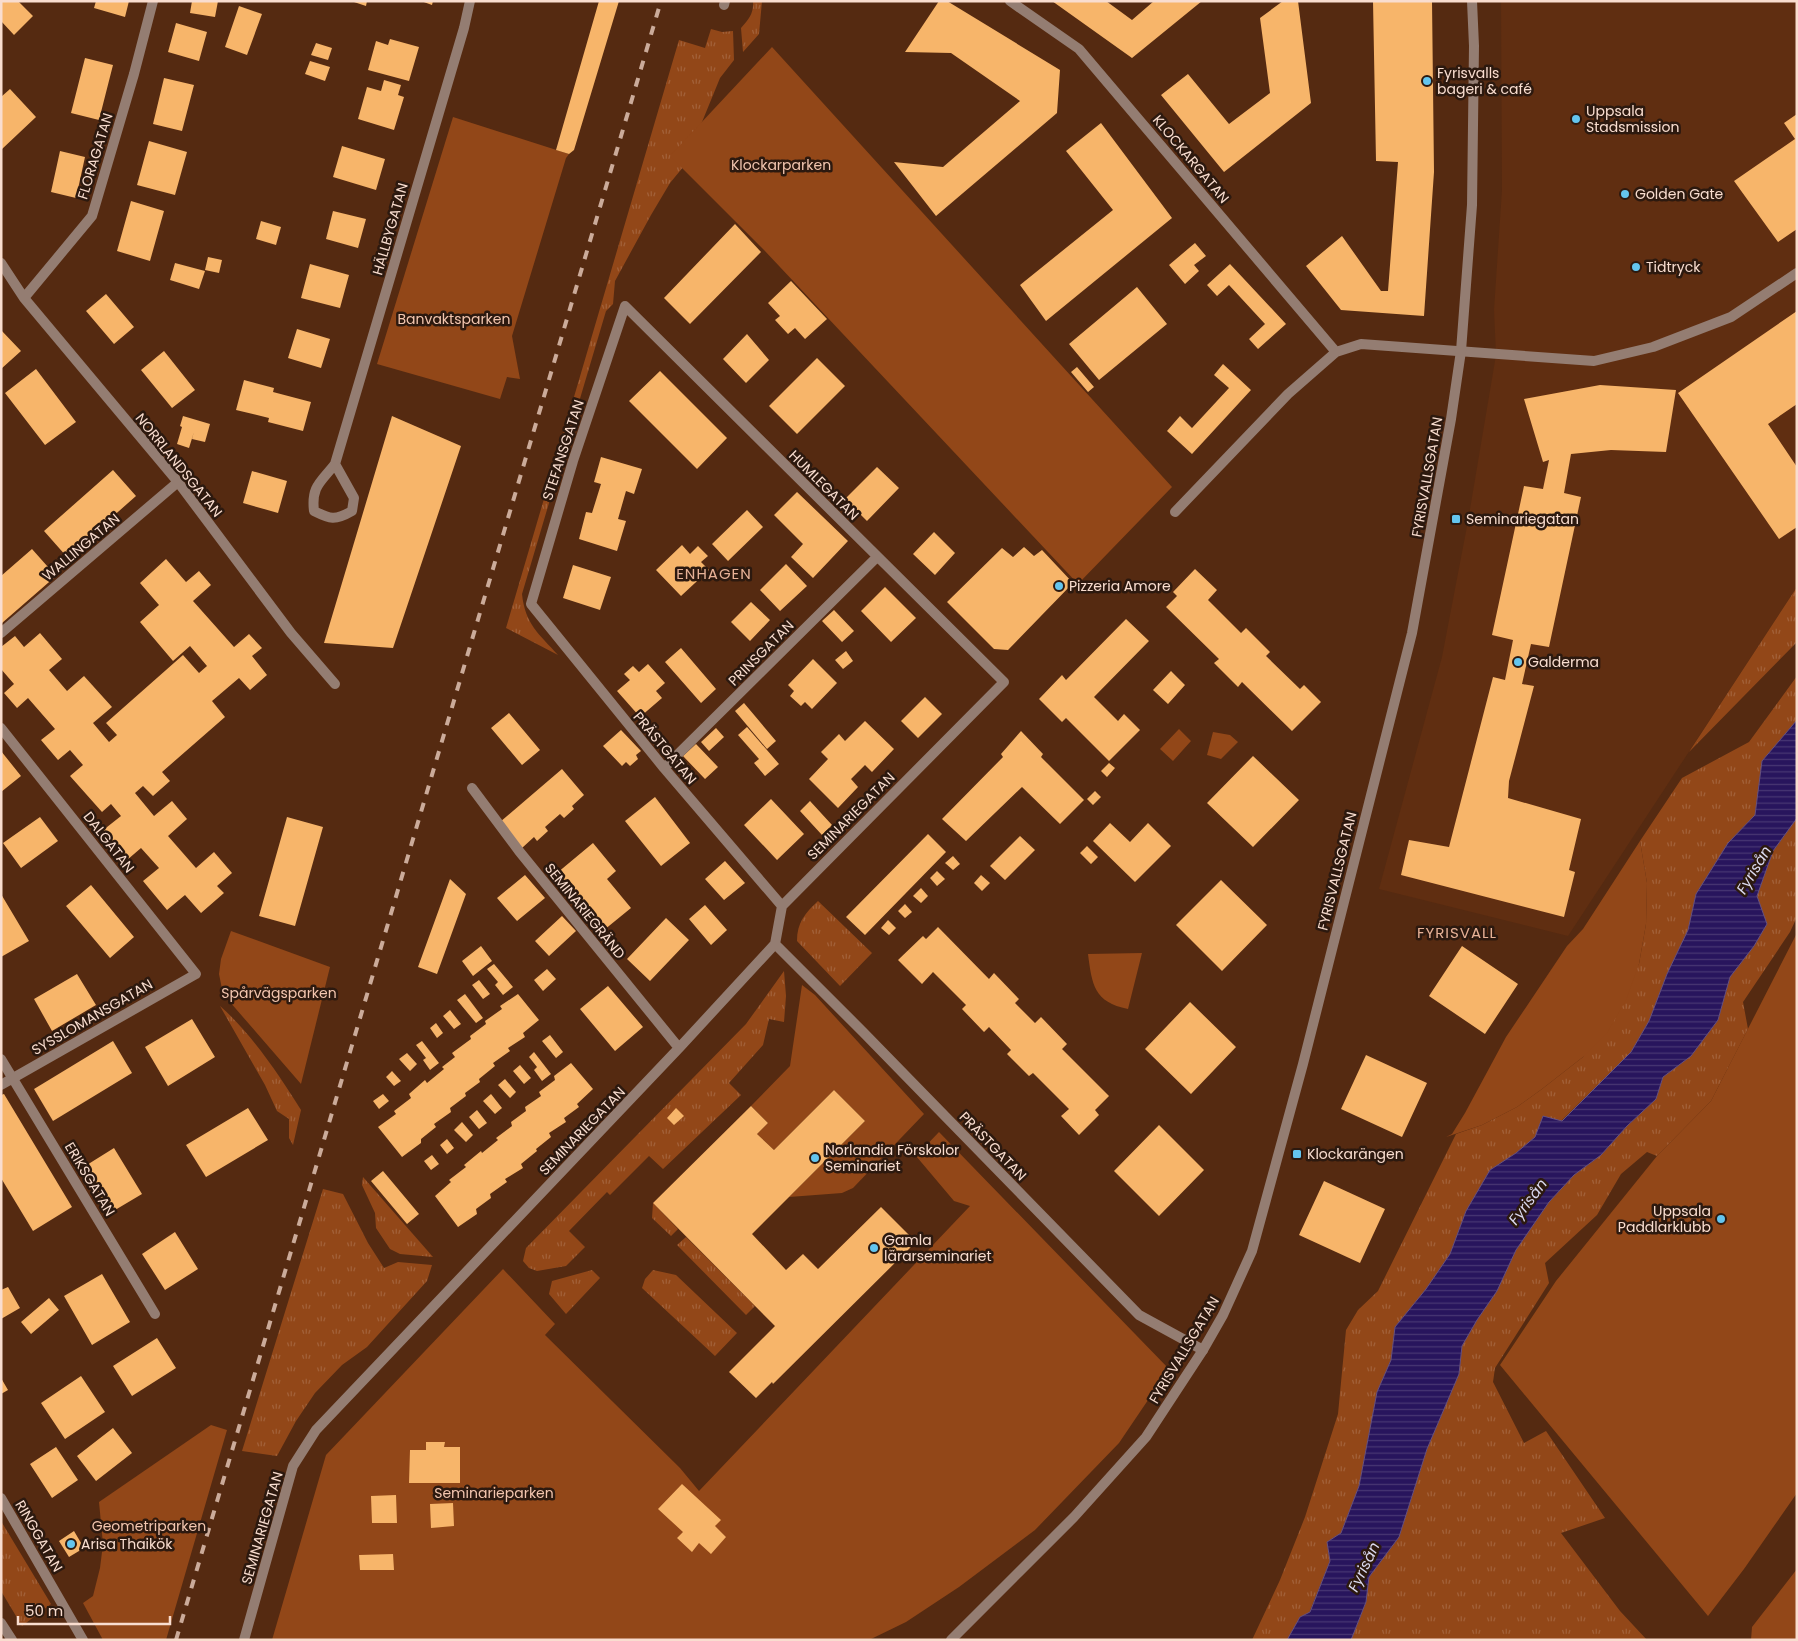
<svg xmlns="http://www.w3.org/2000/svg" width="1798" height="1641" viewBox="0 0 1798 1641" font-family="Poppins,sans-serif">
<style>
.built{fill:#602e11}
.grass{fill:url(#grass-tufts)}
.park{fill:#924718}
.water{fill:url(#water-rules);stroke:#67517f}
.building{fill:#f7b56a}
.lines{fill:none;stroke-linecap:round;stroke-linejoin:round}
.minor{stroke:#947d72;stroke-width:10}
.tertiary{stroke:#947d72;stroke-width:10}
.rail{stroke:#cbab9a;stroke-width:4;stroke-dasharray:9 9;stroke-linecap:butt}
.poi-dot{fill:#64c5ee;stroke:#2c190f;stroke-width:2}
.labels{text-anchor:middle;stroke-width:5;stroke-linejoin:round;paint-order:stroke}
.poi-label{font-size:14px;fill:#f9ddcf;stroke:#2c190f;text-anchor:start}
.street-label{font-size:14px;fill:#f9ddcf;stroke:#2c190f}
.park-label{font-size:14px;fill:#f3c6af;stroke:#2c190f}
.neighbourhood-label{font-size:15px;letter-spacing:1px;fill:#e7b196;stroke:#2c190f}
.water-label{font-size:15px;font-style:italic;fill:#dad9ef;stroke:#2c190f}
</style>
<defs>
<pattern id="grass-tufts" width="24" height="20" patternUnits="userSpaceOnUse" patternTransform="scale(1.25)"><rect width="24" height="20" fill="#924718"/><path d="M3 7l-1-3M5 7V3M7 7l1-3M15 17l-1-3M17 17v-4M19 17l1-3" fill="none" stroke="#a26139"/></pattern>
<pattern id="water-rules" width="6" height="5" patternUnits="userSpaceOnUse" patternTransform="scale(1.25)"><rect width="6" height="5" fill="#28155d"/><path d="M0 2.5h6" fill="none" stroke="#483773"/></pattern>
</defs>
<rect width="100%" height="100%" fill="#552a11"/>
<path class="built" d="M1501 1H1797V587L1568 936 1379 889 1442 657 1468 521 1496 355 1494 310 1502 190Z"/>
<path class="grass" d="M753 1H762L759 34 743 52 741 28C749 19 754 13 753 1Z
M711 29 722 32 733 31 734 60 720 78 684 166 670 183 651 215 615 281 613 304 606 311 522 594C525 624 539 634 558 655L506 628 679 40 705 48Z
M1797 587V642L1689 752Z
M1797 676V720L1762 761 1755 815 1728 843 1696 894 1688 930 1667 974 1649 1021 1631 1052 1561 1121 1543 1116 1535 1137 1516 1153 1490 1170 1466 1211 1450 1254 1426 1289 1395 1327 1391 1360 1377 1392 1359 1486 1341 1533 1327 1542 1330 1561 1309 1613 1300 1617 1287 1640H1252L1280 1580 1305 1517 1338 1414 1346 1330 1358 1310 1378 1291 1456 1134 1482 1125 1517 1107 1542 1089 1583 1057 1639 964 1646 924 1647 883 1640 841 1682 778 1749 742Z
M1797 818V917L1790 932 1743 1002 1748 1029 1711 1101 1657 1156 1647 1152 1621 1174 1597 1215 1545 1263 1549 1283 1495 1368 1493 1382 1524 1443 1546 1431 1605 1518 1561 1533 1620 1611 1647 1640H1351L1366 1602 1369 1577 1399 1537 1427 1449 1459 1374 1462 1346 1477 1320 1497 1291 1516 1250 1549 1202 1574 1175 1601 1155 1627 1126 1656 1099 1663 1077 1691 1056 1718 1020 1730 977 1754 946 1767 924 1757 896 1773 851Z
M818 901 872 953 840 986 797 941C797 923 805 913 818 901Z
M784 971 786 996 784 1022 769 1019 763 1045 729 1083 741 1095 663 1169 649 1156 610 1195 607 1192 569 1231 585 1247 566 1266 537 1271 529 1268 523 1261 526 1248 746 1024Z
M220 1006C250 1032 280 1076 301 1110L293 1145 289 1138V1119L277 1111 265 1085Z
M363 1177 433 1257 400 1254 390 1249 376 1228 375 1213 362 1185Z
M323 1189 343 1194 368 1243 384 1268 398 1262 432 1265 427 1281 367 1347 342 1365 315 1393 296 1421 277 1456 242 1451Z
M653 1203 678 1229 671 1236 652 1218Z
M686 1237 755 1306 746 1315 677 1245Z
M592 1270 600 1278 566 1314 549 1294 552 1281Z
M653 1270 676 1275 737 1333 715 1356 642 1288 645 1279Z
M1 1521 51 1604 22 1626 1 1591Z"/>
<path class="park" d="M772 47 1172 487 1078 584 764 250 670 156Z
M453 117 569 154 566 158 512 336 520 379 507 377 500 399 377 364Z
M1179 729 1191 741 1173 761 1160 749Z
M1213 732 1230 735 1238 742 1221 759 1207 755Z
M1640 841 1647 883 1646 924 1639 964 1626 1000 1607 1033 1583 1057 1542 1089 1517 1107 1482 1125 1446 1137 1452 1134 1465 1113 1506 1037 1567 946 1583 929Z
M231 931 330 967 301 1084 223 994 219 974 221 959Z
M1797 933V1493L1744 1569 1708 1616 1500 1365 1556 1281 1657 1156 1711 1101Z
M1142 953 1128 1009C1094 1002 1092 985 1088 954Z
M802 985 815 995 924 1114 853 1188 842 1193 789 1197 865 1121 834 1090 774 1150 757 1134 768 1123 751 1106 790 1066Z
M939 1132 1169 1369 1119 1443 1035 1530 959 1587 906 1622 869 1640H272L326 1455 503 1269 555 1324 545 1335 680 1468 699 1491 970 1206 954 1201 916 1156Z
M211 1425 227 1430 166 1640H103L83 1603 93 1596 100 1568 103 1544 99 1502Z
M1797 1569V1640H1751L1752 1627Z"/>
<path class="water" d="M1797 720V818L1773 851 1757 896 1767 924 1754 946 1730 977 1718 1020 1691 1056 1663 1077 1656 1099 1627 1126 1601 1155 1574 1175 1549 1202 1516 1250 1497 1291 1477 1320 1462 1346 1459 1374 1427 1449 1399 1537 1369 1577 1366 1602 1351 1640H1287L1300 1617 1310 1612 1330 1561 1327 1542 1341 1533 1359 1486 1377 1392 1391 1360 1395 1327 1426 1289 1450 1254 1466 1211 1490 1170 1516 1153 1535 1137 1543 1116 1562 1121 1631 1052 1649 1021 1667 974 1688 930 1696 894 1728 843 1755 815 1762 761Z"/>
<path class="building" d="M1 1H18L33 16 14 35 1 21Z
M96 1H129L125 17 94 8Z
M192 1H218L215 17 190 13Z
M351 1H367L366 6Z
M421 1H433L432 5Z
M599 1H619L574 150 569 154 556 150Z
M939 1H947L1060 70 1057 113 936 216 894 162 943 167 1020 101 951 53 905 52Z
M1052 1H1106L1132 20 1154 1H1202L1132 58Z
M1283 1H1298L1311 103 1224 172 1161 95 1188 74 1229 124 1270 93 1260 18Z
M1373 1H1432L1434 172 1424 316 1341 310 1306 266 1342 236 1381 291H1388L1398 162 1376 161Z
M239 6 262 14 247 55 225 47Z
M176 23 207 32 199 61 168 52Z
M390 39 419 47 409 81 368 70 376 41 388 45Z
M316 43 332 48 328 60 311 55Z
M85 58 113 65 99 120 71 113Z
M310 61 330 67 325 81 305 74Z
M164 78 194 85 182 131 153 124Z
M384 80 401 85 398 95 404 97 394 130 358 119 367 87 381 91Z
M10 89 36 117 1 150V97Z
M1797 114V229L1778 242 1734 181 1795 139 1784 123Z
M1101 123 1172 218 1046 321 1020 285 1113 210 1066 151Z
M149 141 187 152 175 195 137 185Z
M342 146 385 159 376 190 333 177Z
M60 151 85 157 76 198 51 192Z
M131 201 164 211 150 261 117 251Z
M333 211 366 219 358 248 326 239Z
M261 221 281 227 276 245 256 239Z
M735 224 761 252 690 324 664 298Z
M1195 243 1206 256 1194 265 1199 271 1185 284 1169 265Z
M208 257 222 260 219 273 205 270Z
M175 263 205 271 199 289 170 280Z
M310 264 349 275 340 308 301 298Z
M1230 264 1286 324 1258 349 1249 339 1265 324 1229 285 1217 296 1207 285Z
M791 281 827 319 805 339 795 328 788 334 775 320 780 316 768 303Z
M1137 287 1167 324 1099 380 1069 344Z
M106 294 134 327 114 344 86 311Z
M1797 311V404L1768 424 1797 467V527L1779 539 1678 393Z
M297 329 330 339 321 368 288 358Z
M1 330 21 351 1 369Z
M747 334 769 360 746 383 723 359Z
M164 351 195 390 172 408 141 370Z
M817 358 845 386 797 434 769 406Z
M1223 364 1251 390 1192 454 1167 431 1180 416 1192 428 1229 388 1214 375Z
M1077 367 1094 387 1088 392 1071 372Z
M36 369 76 422 45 445 5 393Z
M660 371 727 438 697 469 629 401Z
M244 380 274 388 273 392 311 402 303 431 268 422 269 418 236 410Z
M1600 385 1676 390 1666 452 1611 450 1571 454 1564 493 1581 497 1549 647 1531 644 1522 684 1534 686 1509 781 1508 798 1581 819 1569 870 1575 872 1564 917 1401 875 1409 840 1449 847 1493 677 1505 680 1513 640 1492 635 1524 486 1543 489 1549 460 1543 462 1524 399Z
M183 416 210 424 205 442 192 439 194 432 189 448 177 444 182 427 180 426Z
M392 416 461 446 393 648 324 643Z
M601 457 642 469 634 494 626 491 618 519 626 521 617 551 579 539 586 512 592 513 601 484 594 482Z
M877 467 899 488 867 521 845 499Z
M113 470 136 496 67 557 44 531Z
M252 471 287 481 278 513 243 503Z
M797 492 848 541 813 578 791 557 803 544 774 515Z
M747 510 763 527 728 561 712 544Z
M934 532 955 553 935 575 913 554Z
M682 545 690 554 698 546 708 556 701 562 709 570 681 596 656 570Z
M1024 547 1034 556 1042 550 1073 583 1008 650 994 649 947 602 1002 548 1013 557Z
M32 549 56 576 2 623 1 576Z
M166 559 186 582 199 571 211 585 193 601 234 647 249 634 262 648 252 656 267 675 250 690 239 678 212 701 225 717 162 772 170 781 153 796 143 786 135 793 154 816 172 801 187 819 168 836 196 868 214 852 232 873 217 886 224 893 201 913 185 895 167 910 143 881 159 868 141 848 127 860 102 831 121 816 111 804 102 812 70 776 83 765 70 750 58 760 41 740 55 729 28 698 17 708 4 693 14 684 1 669V647L15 636 24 647 40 633 62 659 49 670 67 691 84 676 112 707 93 723 109 742 117 735 106 723 183 655 199 673 207 666 190 646 173 661 140 622 159 605 140 583Z
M786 564 807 586 780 611 760 590Z
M573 565 611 577 600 610 563 598Z
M1195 569 1217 590 1208 600 1241 633 1246 628 1270 652 1266 656 1300 689 1304 685 1321 702 1292 731 1242 682 1238 687 1214 663 1219 659 1166 607 1177 596 1173 592Z
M885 587 916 618 891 642 861 611Z
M751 602 770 620 750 641 731 622Z
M834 610 854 631 842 642 822 621Z
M1126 619 1149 641 1094 697 1118 721 1124 714 1140 730 1109 761 1066 718 1062 722 1039 699 1062 675 1066 680Z
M681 648 716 689 701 703 665 662Z
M846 651 853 661 843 669 835 660Z
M813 659 837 683 812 709 805 702 801 706 790 696 794 691 788 685Z
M648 664 665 683 656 691 662 698 640 717 617 691 630 680 624 674 633 666 639 672Z
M1171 671 1185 685 1168 704 1153 690Z
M925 697 942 714 918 738 901 721Z
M744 703 776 741 767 749 735 711Z
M509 713 540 750 522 765 491 728Z
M865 721 894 749 872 772 865 765 851 779 858 787 838 808 809 779 828 759 821 752 839 734 845 741Z
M747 727 779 764 765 776 754 763 759 759 738 735Z
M716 728 724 737 709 751 701 742Z
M621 730 641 751 636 755 638 759 630 766 626 762 622 766 603 746Z
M1021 731 1043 754 1041 757 1084 800 1060 824 1022 787 966 841 942 819 1003 757 1001 754Z
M696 744 718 767 705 779 683 756Z
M1 751 21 776 1 792Z
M1253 756 1299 800 1253 847 1207 803Z
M1109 763 1115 768 1107 777 1101 771Z
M562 769 584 795 572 806 574 809 564 818 560 814 545 827 548 831 537 841 534 837 522 848 500 822Z
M1095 791 1101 797 1093 805 1087 799Z
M655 797 690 843 661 866 625 821Z
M771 799 804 834 777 860 744 825Z
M810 801 832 825 822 835 800 811Z
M40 817 58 841 21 868 3 843Z
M287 817 323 827 295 926 259 916Z
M1110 823 1130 842 1148 823 1171 846 1135 882 1093 841Z
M928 834 946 852 865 935 846 917Z
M1020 836 1035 850 1005 880 990 866Z
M593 843 616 871 607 879 631 908 604 930 557 873Z
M1087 846 1098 857 1091 864 1080 853Z
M953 856 960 864 953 870 945 863Z
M725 861 745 883 724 900 705 879Z
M937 871 945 879 937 886 930 878Z
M525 875 545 898 517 921 497 898Z
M981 875 990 883 982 891 974 883Z
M450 879 466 894 437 974 418 967Z
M1221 880 1267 925 1222 971 1176 925Z
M91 885 134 937 110 958 66 906Z
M921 888 928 896 921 903 913 896Z
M1 894 29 941 1 957Z
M905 904 912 912 905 918 898 911Z
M705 905 727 930 711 945 689 919Z
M562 916 576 931 549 956 535 941Z
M666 918 689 940 650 981 627 959Z
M888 920 896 928 889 935 881 928Z
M938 927 989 979 994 973 1019 999 1015 1003 1035 1023 1041 1017 1067 1044 1062 1049 1109 1096 1095 1110 1099 1115 1079 1135 1061 1116 1069 1109 1033 1073 1029 1076 1007 1054 1011 1050 989 1027 984 1032 962 1009 966 1005 933 972 922 984 898 960 923 936 926 939Z
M481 946 492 961 473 976 462 961Z
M1462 946 1518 984 1485 1034 1429 996Z
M494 964 513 987 503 995 495 985 498 982 487 969Z
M547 969 556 979 543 991 534 980Z
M77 974 96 1005 52 1031 34 999Z
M479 980 490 994 483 999 472 985Z
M608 986 643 1027 615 1051 580 1009Z
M465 994 483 1018 476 1023 457 1000Z
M518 994 539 1020 523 1033 525 1037 508 1048 510 1051 493 1063 495 1066 479 1079 480 1082 465 1093 466 1096 450 1108 451 1112 434 1124 436 1127 421 1139V1143L402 1157 378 1127 396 1114 394 1111 411 1098 409 1094 425 1080 427 1083 444 1069 442 1067 455 1057 452 1053 471 1039 470 1036 486 1024 485 1021 502 1009 500 1006Z
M1190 1002 1236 1047 1191 1094 1145 1049Z
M450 1010 461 1024 454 1029 443 1016Z
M192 1019 215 1057 168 1086 145 1047Z
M436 1023 443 1033 437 1038 430 1028Z
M550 1035 563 1052 556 1058 542 1041Z
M113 1041 132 1073 53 1121 34 1089Z
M422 1041 439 1063 430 1070 423 1060 426 1058 416 1045Z
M534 1052 551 1074 542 1081 534 1070 537 1067 529 1057Z
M407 1053 417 1064 410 1071 399 1059Z
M1366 1055 1427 1083 1402 1137 1341 1109Z
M571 1063 593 1089 577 1104 579 1107 564 1118 566 1122 549 1133 551 1137 536 1149 537 1151 521 1164 523 1168 505 1179 507 1182 490 1194 491 1198 476 1209 477 1214 458 1227 435 1196 451 1182 449 1180 466 1167 464 1165 481 1151 482 1153 498 1140 496 1138 512 1126 511 1122 526 1111 525 1107 541 1096 539 1092 555 1080 554 1076Z
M520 1065 531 1078 524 1084 513 1071Z
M392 1071 401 1081 394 1086 386 1077Z
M505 1079 516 1092 510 1098 498 1085Z
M834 1090 865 1121 752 1234 786 1270 803 1254 818 1269 881 1207 916 1242 773 1384 772 1382 756 1398 729 1372 775 1326 653 1203 751 1106 768 1123 757 1134 774 1150Z
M4 1094 72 1207 33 1231 1 1178V1095Z
M383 1094 389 1101 379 1109 373 1101Z
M491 1094 502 1108 495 1114 483 1101Z
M248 1108 268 1140 206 1177 186 1145Z
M676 1108 684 1116 674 1125 667 1118Z
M477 1110 487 1123 479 1129 469 1117Z
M462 1122 473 1135 466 1142 454 1130Z
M1159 1125 1204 1170 1159 1216 1114 1171Z
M447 1139 454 1148 447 1154 440 1145Z
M114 1148 142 1194 110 1213 82 1168Z
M432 1155 439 1164 431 1170 424 1161Z
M383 1171 419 1214 407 1224 371 1181Z
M1324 1181 1385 1209 1360 1263 1299 1235Z
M175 1232 198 1269 165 1290 142 1254Z
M102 1274 130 1322 92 1345 64 1296Z
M8 1287 20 1308 1 1319V1290Z
M49 1298 59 1310 31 1334 21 1322Z
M157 1338 176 1368 132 1396 113 1366Z
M81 1376 105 1412 65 1439 41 1403Z
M1 1378 8 1390 1 1394Z
M113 1428 132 1453 96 1481 77 1456Z
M426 1442H445L444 1447H460V1483H409L410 1450H426Z
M56 1447 78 1480 52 1498 30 1464Z
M682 1484 721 1520 715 1526 726 1537 711 1554 699 1543 692 1552 677 1538 683 1532 658 1509Z
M396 1495 397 1523H372L371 1496Z
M453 1503 454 1526 431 1528 430 1504Z
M74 1531 84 1548 69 1557 59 1541Z
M393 1554 394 1570H360L359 1555Z"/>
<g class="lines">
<path class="minor" d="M1010 1 1079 49 1336 352
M724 5 725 1
M1 263 24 298 178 482 291 633 335 684
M24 298 92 216 134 74 153 1
M335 464 354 498 352 511C335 521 330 519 314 511 311 486 321 482 335 464L464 28 470 1
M1175 512 1288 394 1336 352 1361 344 1594 361 1653 347 1731 317 1797 273
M1 633 178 482
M1 728 196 974 1 1085
M664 768 877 557
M472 788 519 851 679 1048
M775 944 863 1032 1139 1315 1203 1350
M1 1059 155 1314
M244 1640 293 1466 316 1430 679 1048 775 944 782 906 1004 682 625 306 573 461 531 604 664 768 782 906"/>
<path class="tertiary" d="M1 1498 83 1640
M1 1623 12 1640
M951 1640 1074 1517 1146 1437 1203 1350 1223 1315 1252 1251 1303 1064 1412 633 1451 419 1461 351 1472 205 1474 46 1472 1"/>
<path class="rail" d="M176 1640 661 1"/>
</g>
<g class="poi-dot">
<circle cx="1427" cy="81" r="5"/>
<circle cx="1576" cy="119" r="5"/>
<circle cx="1625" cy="194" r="5"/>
<circle cx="1636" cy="267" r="5"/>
<rect x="1451" y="514" width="10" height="10" rx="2.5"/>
<circle cx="1059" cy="586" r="5"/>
<circle cx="1518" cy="662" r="5"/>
<rect x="1292" y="1149" width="10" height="10" rx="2.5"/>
<circle cx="815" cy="1158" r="5"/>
<circle cx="1721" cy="1219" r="5"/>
<circle cx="874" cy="1248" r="5"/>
<circle cx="71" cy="1544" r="5"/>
</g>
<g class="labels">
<g class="poi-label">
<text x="1437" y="78">Fyrisvalls<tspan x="1437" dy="16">bageri &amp; café</tspan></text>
<text x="1586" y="116">Uppsala<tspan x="1586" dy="16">Stadsmission</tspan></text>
<text x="1635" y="199">Golden Gate</text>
<text x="1646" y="272">Tidtryck</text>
<text x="1466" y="524">Seminariegatan</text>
<text x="1069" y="591">Pizzeria Amore</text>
<text x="1528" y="667">Galderma</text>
<text x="825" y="1155">Norlandia Förskolor<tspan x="825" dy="16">Seminariet</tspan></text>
<text x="1307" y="1159">Klockarängen</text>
<text x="1711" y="1216" text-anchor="end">Uppsala<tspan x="1711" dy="16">Paddlarklubb</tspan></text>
<text x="884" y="1245">Gamla<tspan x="884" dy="16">lärarseminariet</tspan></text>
<text x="81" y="1549">Arisa Thaikök</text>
</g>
<g class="street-label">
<text transform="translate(95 156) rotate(-73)" y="5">FLORAGATAN</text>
<text transform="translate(1191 159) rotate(50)" y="5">KLOCKARGATAN</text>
<text transform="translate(390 229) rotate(-74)" y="5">HÄLLBYGATAN</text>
<text transform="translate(563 450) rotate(-72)" y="5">STEFANSGATAN</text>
<text transform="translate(179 465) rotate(51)" y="5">NORRLANDSGATAN</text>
<text transform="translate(1427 477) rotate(-80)" y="5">FYRISVALLSGATAN</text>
<text transform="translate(824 485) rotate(45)" y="5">HUMLEGATAN</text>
<text transform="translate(81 547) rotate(-40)" y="5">WALLINGATAN</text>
<text transform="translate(761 653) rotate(-45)" y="5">PRINSGATAN</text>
<text transform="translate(665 748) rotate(50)" y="5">PRÄSTGATAN</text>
<text transform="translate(851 816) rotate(-45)" y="5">SEMINARIEGATAN</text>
<text transform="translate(109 842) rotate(52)" y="5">DALGATAN</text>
<text transform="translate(1337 871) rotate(-76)" y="5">FYRISVALLSGATAN</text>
<text transform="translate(585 911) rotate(51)" y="5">SEMINARIEGRÄND</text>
<text transform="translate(92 1017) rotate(-30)" y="5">SYSSLOMANSGATAN</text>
<text transform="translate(582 1131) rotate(-46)" y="5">SEMINARIEGATAN</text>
<text transform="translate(993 1146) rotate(46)" y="5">PRÄSTGATAN</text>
<text transform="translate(90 1179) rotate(59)" y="5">ERIKSGATAN</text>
<text transform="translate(1184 1350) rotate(-59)" y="5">FYRISVALLSGATAN</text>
<text transform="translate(262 1528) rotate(-74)" y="5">SEMINARIEGATAN</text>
<text transform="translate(39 1536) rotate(60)" y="5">RINGGATAN</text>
</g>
<g class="park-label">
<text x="781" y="170">Klockarparken</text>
<text x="454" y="324">Banvaktsparken</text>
<text x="279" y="998">Spårvägsparken</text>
<text x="494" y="1498">Seminarieparken</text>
<text x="149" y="1531">Geometriparken</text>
</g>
<g class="neighbourhood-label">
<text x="714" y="579">ENHAGEN</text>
<text x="1457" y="938">FYRISVALL</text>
</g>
<g class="water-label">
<text transform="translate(1754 870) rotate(-59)" y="5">Fyrisån</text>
<text transform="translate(1528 1202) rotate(-53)" y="5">Fyrisån</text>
<text transform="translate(1364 1567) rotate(-64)" y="5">Fyrisån</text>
</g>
</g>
<rect width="1798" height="1641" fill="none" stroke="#f9ddcf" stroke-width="5"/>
<path d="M18 1616v8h152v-8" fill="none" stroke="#f9ddcf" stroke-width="2.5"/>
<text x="25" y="1616" font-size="15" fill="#f9ddcf" stroke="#2c190f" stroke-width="4" paint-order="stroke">50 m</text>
</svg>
